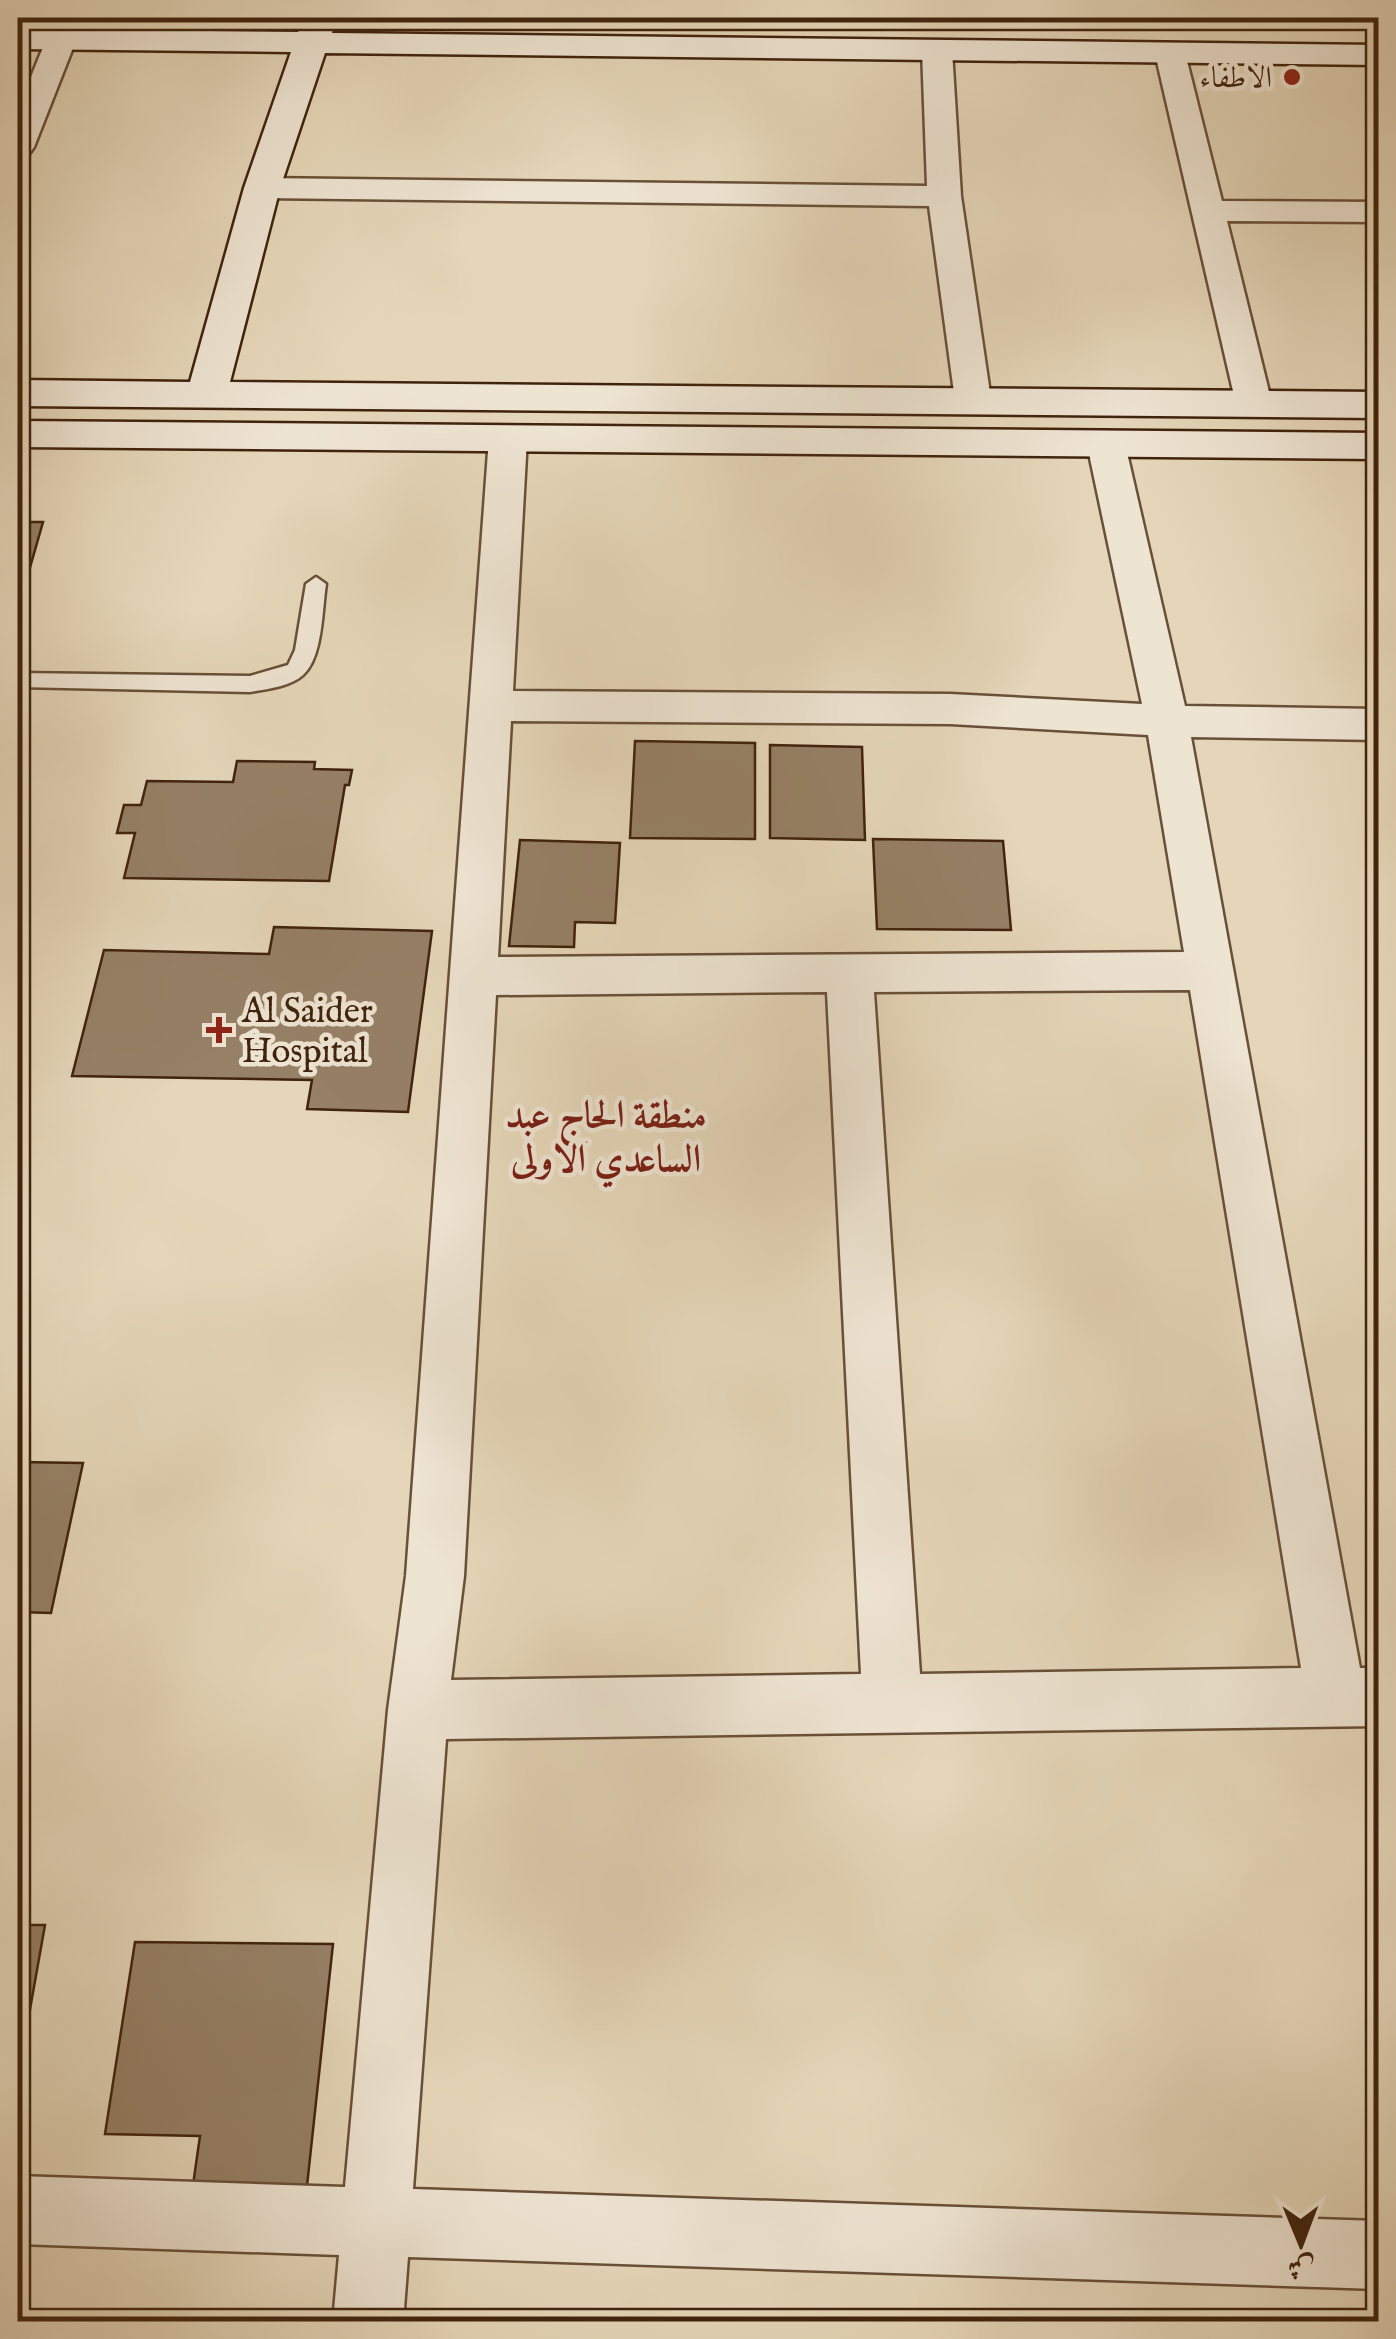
<svg xmlns="http://www.w3.org/2000/svg" width="1396" height="2339" viewBox="0 0 1396 2339" font-family="'IM FELL English',Amiri,serif">
<style>
.building{fill:#968066;stroke:#40230d;stroke-width:2.5}
.lines{fill:none;stroke-linecap:round;stroke-linejoin:round}
.lane-casing{stroke:#695038;stroke-width:5}
.street-casing{stroke:#695038;stroke-width:5}
.secondary-casing{stroke:#40230d;stroke-width:5}
.lane{fill:#eee4d2;fill-rule:evenodd}
.street{fill:#eee4d2;fill-rule:evenodd}
.secondary{fill:#eee4d2;fill-rule:evenodd}
.poi-dot{fill:#8f2418;stroke:#eee4d2;stroke-width:4}
.labels{text-anchor:middle;stroke-width:9;stroke-linejoin:round;paint-order:stroke}
.far-poi-label{font-size:30px;fill:#40230d;stroke:#eee4d2;text-anchor:end}
.poi-label{font-size:35px;fill:#40230d;stroke:#eee4d2;text-anchor:start}
.neighbourhood-label{font-size:38px;font-weight:bold;fill:#7a1f14;stroke:#eee4d2}
</style>
<rect width="100%" height="100%" fill="#e5d6b9"/>
<filter id="stains"><feTurbulence type="fractalNoise" baseFrequency=".002" numOctaves="4"/><feColorMatrix values="0 0 0 0 .2 0 0 0 0 .09 0 0 0 0 .02 0 0 0 .5 -.17"/></filter>
<radialGradient id="worn" r=".72"><stop offset=".6" stop-color="#630" stop-opacity="0"/><stop offset="1" stop-color="#630" stop-opacity=".3"/></radialGradient>
<path class="building" d="M18 522H43L29 571H18Z
M635 741 755 743V839L630 838Z
M770 745 862 747 865 840 770 838Z
M237 761 315 762 314 769 352 770 349 785H345L329 881 124 878 135 833H117L124 805H141L147 781 233 782Z
M873 839 1003 841 1011 930 877 929Z
M520 840 620 843 615 923 575 922 574 947 509 946Z
M274 927 432 931 408 1112 307 1109 312 1080 72 1076 104 950 269 954Z
M18 1462 83 1463 51 1613 18 1612Z
M18 1925H45L18 2077Z
M135 1942 333 1944 307 2186 193 2185 200 2136 105 2134Z"/>
<g class="lines">
<g class="lane-casing">
<path id="lane" d="M316 577 326 584C322 609 323 657 303 675 290 687 266 689 250 692L18 687V673L250 676 288 665 295 650 306 584Z"/>
</g>
<g class="street-casing">
<path id="street" d="M61 31 72 34 76 40 34 147 29 154 18 157V109L46 40 50 34Z
M937 41 948 43 952 50 961 196 991 400 986 408 973 412 960 408 955 400 929 206 262 198 250 195 245 188 250 181 262 178 927 186 922 50 926 43Z
M1170 44 1181 46 1185 53 1222 201 1378 202V222L1227 221 1272 404 1267 412 1254 416 1241 412 1236 404 1155 53 1159 46Z
M508 426 521 429 527 438 513 691 950 694 1142 704 1087 444 1093 435 1106 432 1119 435 1125 444 1185 706 1378 709V740L1191 737 1360 1668H1378V1726L446 1739 413 2189 1378 2221V2289L408 2257 403 2322H333L339 2255 18 2244V2176L345 2187 388 1710 406 1576 489 438 495 429ZM511 721 950 724 1148 735 1184 952 498 957ZM1190 990 1301 1668 920 1674 874 992ZM827 992 861 1674 451 1680 464 1576 496 995Z"/>
</g>
<g class="secondary-casing">
<path id="secondary" d="M304 18H336L332 33 1378 45V65L325 53 280 188 230 382 1378 392V418L18 406V380L190 382 244 188 291 52 18 49V29L298 32Z
M18 421 1378 433V459L18 447Z"/>
</g>
<use href="#lane" class="lane"/>
<use href="#street" class="street"/>
<use href="#secondary" class="secondary"/>
</g>
<g class="poi-dot">
<circle cx="1292" cy="77" r="10"/>
<path d="M214 1015h10v10h10v10h-10v10h-10v-10h-10v-10h10z"/>
</g>
<g class="labels">
<g class="far-poi-label">
<text x="1272" y="87">الاطفاء</text>
</g>
<g class="poi-label">
<text x="242" y="1022">ِAl Saider<tspan x="242" dy="40">Hospital</tspan></text>
</g>
<g class="neighbourhood-label">
<text x="606" y="1127">منطقة الحاج عبد<tspan x="606" dy="44">الساعدي الاولى</tspan></text>
</g>
</g>
<rect width="1396" height="2339" fill="none" stroke="#e5d6b9" stroke-width="60"/>
<rect x="20" y="20" width="1356" height="2299" fill="none" stroke="#40230d" stroke-width="5"/>
<rect x="30" y="30" width="1336" height="2279" fill="none" stroke="#40230d" stroke-width="2.5"/>
<g transform="translate(1301 2244) rotate(179)" stroke="#eee4d2" stroke-width="8" paint-order="stroke">
<path d="M0-8L18 38L0 25L-18 38Z" fill="#40230d"/>
<text y="-15" font-size="28" font-weight="bold" text-anchor="middle" fill="#40230d">ش</text>
</g>
<rect width="100%" height="100%" filter="url(#stains)"/>
<rect width="100%" height="100%" fill="url(#worn)"/>
</svg>
